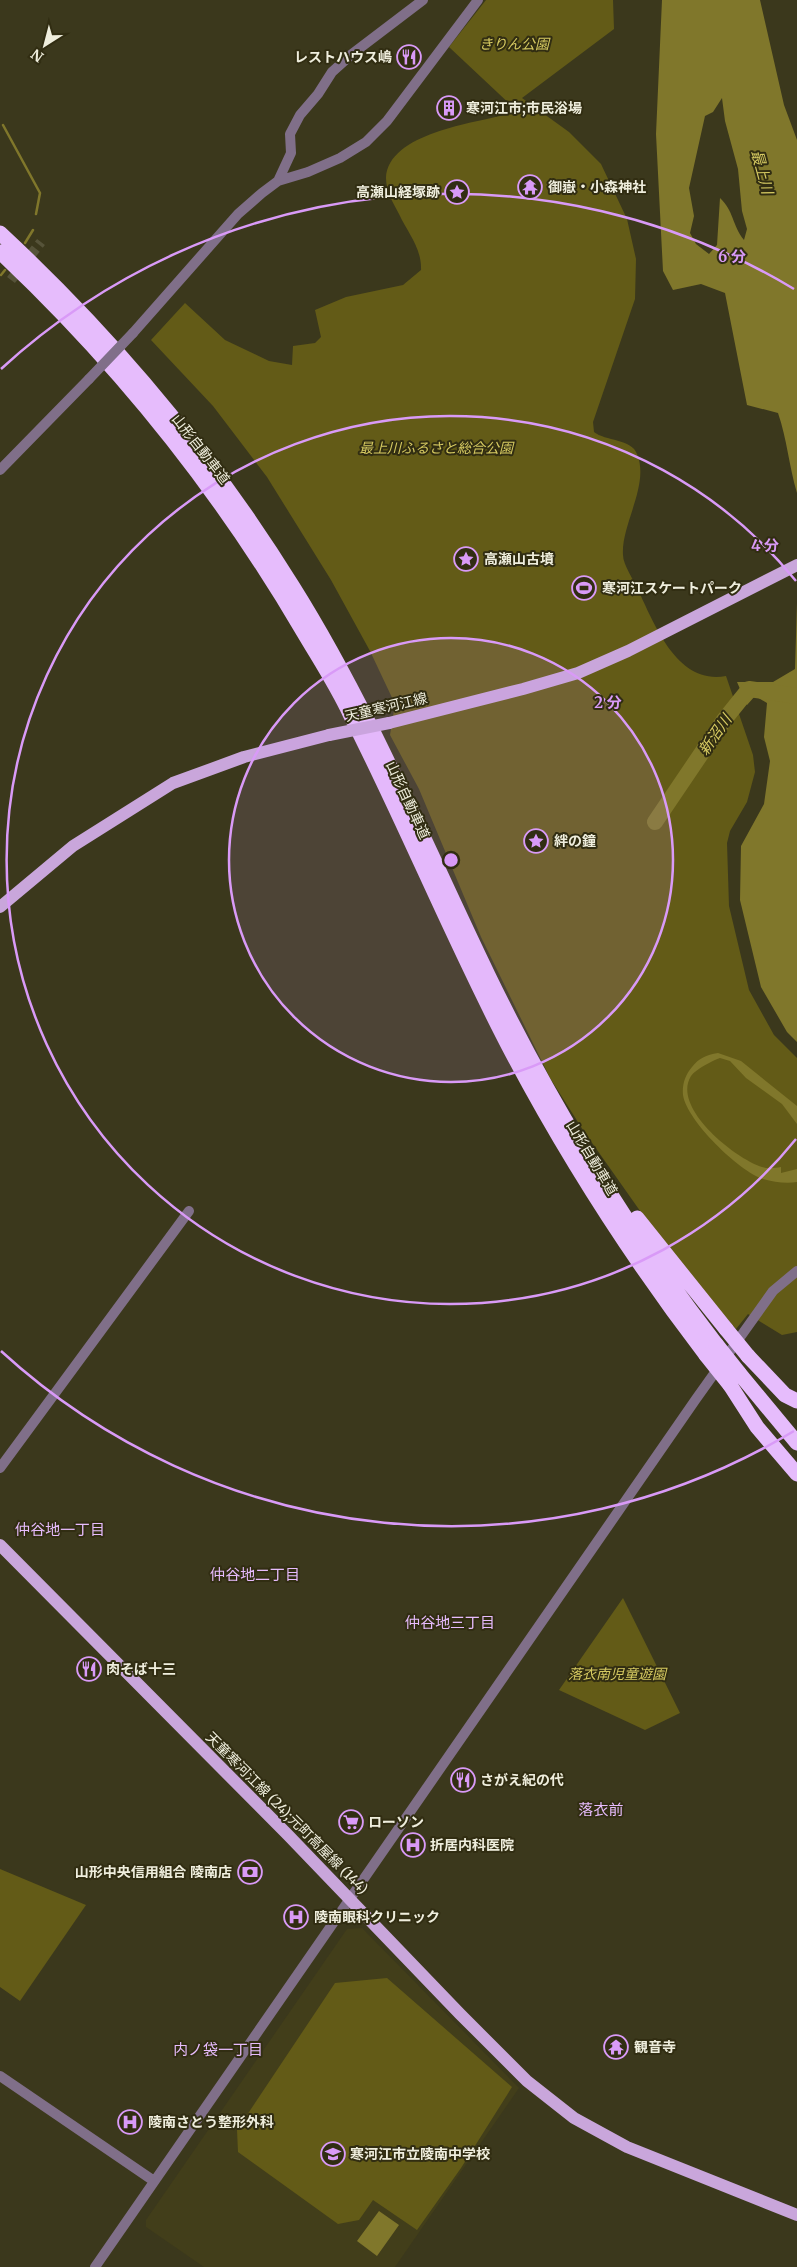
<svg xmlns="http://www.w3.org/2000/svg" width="797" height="2267" viewBox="0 0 797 2267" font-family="Merriweather,'Noto Sans JP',serif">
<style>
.built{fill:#423e1a}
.green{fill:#635b17}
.water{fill:#80772b;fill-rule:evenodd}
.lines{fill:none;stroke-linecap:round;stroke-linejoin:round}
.stream{stroke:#80772b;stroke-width:2.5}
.river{stroke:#80772b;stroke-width:16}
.minor-tunnel{stroke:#565339;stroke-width:10;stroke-dasharray:10 5;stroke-linecap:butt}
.minor{stroke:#806f89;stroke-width:10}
.major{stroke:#c9a6db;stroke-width:12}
.highway{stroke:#e6bcfc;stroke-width:15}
.minor-bridge{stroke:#806f89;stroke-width:10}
.major-bridge{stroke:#c9a6db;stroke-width:12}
.highway-bridge{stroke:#e6bcfc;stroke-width:15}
.ring{fill:none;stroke:#d99af7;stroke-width:2.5}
.labels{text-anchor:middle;stroke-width:4;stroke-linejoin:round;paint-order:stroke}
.park-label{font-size:14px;font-style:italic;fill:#d6ca61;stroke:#312d12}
.poi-label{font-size:14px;font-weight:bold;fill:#efeedd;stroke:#312d12;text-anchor:start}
.street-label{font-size:14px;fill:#efeedd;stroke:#312d12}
.water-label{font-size:15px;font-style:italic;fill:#d7cb62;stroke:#312d12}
.neighbourhood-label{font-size:15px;fill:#e7bcfd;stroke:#312d12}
.centre{fill:#d99af7;stroke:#312d12;stroke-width:2.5}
.ring-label{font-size:15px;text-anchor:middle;font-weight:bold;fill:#d99af7;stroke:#312d12;stroke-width:4;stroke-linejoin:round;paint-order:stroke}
</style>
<rect width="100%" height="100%" fill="#3b381c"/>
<path class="built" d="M362 1928 519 2088 395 2267H204L146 2227V2220L347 1929Z"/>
<path class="green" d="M486 0H613L614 29 522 98 569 132 601 164 627 219 636 259 635 299 593 422 594 432C605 441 632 439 637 454 650 485 621 524 623 555 623 565 634 580 638 590 655 625 677 685 726 676L753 755 755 772 747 802 730 831 727 843 729 906 749 990 774 1035 797 1058V1332L782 1335 748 1314 736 1329 669 1252 583 1130 550 1078 481 937 419 789 390 735 395 704 370 651 331 580 267 477 213 406 151 340 185 303 225 340 269 361 292 365 293 346 315 343 321 337 315 310 346 297 403 285 421 270C422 249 408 233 399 214 393 203 386 191 386 178 388 133 475 123 508 114L514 108 449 47Z
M623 1598 680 1713 645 1730 559 1690Z
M0 1869 86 1905 20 2001 0 1987Z
M387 1978 512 2087 461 2168 417 2230 373 2200 359 2220 338 2224 238 2152 237 2130 335 1983Z"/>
<path class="water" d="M662 0H760L784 105 797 140V493C789 466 787 439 778 413L747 405 725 293 701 284 673 290 663 271 656 134ZM722 98 725 121 738 169 742 211 747 229 744 240C732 225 734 211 720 198L717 245 709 254 696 244 690 233 694 216 689 188 705 116 713 112Z
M797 603V1042L787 1032 761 987 740 900 741 846 764 804 770 761 764 737 767 703 755 696 747 705 737 682H773L795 669Z
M718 1053 741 1061 797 1106V1124L782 1104 746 1078 730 1061 720 1058C712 1061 696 1069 691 1076 671 1108 736 1159 762 1167 768 1169 775 1168 781 1167V1173L797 1169V1182C786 1184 774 1182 763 1179 739 1171 687 1121 683 1095 682 1085 685 1075 692 1067 699 1058 706 1055 718 1053Z
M379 2211 399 2225 377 2256 357 2241Z"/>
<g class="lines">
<path class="stream" d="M3 125 40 193 36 214
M25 243 33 230
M1 275 5 270"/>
<path class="river" d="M655 822 724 720 749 689 797 696"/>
<path class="minor-tunnel" d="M11 280 41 242"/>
<path class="minor" d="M278 181 291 153 290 134 300 115 318 94 332 72 352 54 423 0
M133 333 238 214 262 193 278 181 308 172 340 158 366 142 387 121 478 0
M0 470 89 379
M0 1468 189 1211
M0 2076 154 2181
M95 2267 696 1399 773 1291 797 1271"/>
<path class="major" d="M389 723 523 689 578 673 628 651 797 565
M0 907 73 846 173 783 244 757 329 735
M0 1545 288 1835 460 2014 527 2081 574 2118 627 2147 797 2215"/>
<path class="highway" d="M0 233C113 338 212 456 293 587 370 710 425 845 488 975 551 1105 627 1229 716 1344
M0 252C120 365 221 491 304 633 320 660 337 686 350 714 405 822 451 935 507 1043 564 1152 631 1257 706 1355
M637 1218 726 1329
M748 1356 785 1395 797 1401
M739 1373 797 1443
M730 1385 757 1427 797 1474"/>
<path class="minor-bridge" d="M89 379 133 333"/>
<path class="major-bridge" d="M329 735 389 723"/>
<path class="highway-bridge" d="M726 1329 748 1356
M716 1344 739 1373
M706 1355 730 1385"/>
</g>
<circle cx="451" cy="860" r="222" fill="#d99af7" fill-opacity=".12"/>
<g class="ring">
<circle cx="451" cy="860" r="222"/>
<path d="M796 1139A444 444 0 1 1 796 581"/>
<path d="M794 1431A666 666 0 0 1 1 1351M1 369A666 666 0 0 1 794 289"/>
</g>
<defs>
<g id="restaurant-ring" transform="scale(1.25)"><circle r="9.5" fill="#312d12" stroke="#d99af7" stroke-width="1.5"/><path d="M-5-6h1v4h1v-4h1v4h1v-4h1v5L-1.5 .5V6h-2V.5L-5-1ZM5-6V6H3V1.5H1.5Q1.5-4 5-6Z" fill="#d99af7"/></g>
<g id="building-ring" transform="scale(1.25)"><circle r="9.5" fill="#312d12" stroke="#d99af7" stroke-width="1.5"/><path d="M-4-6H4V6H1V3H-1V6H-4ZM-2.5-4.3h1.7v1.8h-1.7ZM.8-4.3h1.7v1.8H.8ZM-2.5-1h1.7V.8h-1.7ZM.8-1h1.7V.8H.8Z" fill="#d99af7"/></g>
<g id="temple-ring" transform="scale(1.25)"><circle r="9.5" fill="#312d12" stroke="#d99af7" stroke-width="1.5"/><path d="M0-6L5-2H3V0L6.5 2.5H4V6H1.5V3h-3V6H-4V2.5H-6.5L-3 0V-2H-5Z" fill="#d99af7"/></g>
<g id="sight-ring" transform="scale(1.25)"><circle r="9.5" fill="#312d12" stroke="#d99af7" stroke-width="1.5"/><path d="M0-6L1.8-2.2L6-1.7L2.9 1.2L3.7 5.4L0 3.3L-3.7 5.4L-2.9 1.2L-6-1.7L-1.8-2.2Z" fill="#d99af7"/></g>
<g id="stadium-ring" transform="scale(1.25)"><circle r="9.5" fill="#312d12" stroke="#d99af7" stroke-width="1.5"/><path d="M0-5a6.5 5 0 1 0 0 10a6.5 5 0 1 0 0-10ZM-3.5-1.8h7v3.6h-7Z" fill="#d99af7"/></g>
<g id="supermarket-ring" transform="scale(1.25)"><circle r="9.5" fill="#312d12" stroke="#d99af7" stroke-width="1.5"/><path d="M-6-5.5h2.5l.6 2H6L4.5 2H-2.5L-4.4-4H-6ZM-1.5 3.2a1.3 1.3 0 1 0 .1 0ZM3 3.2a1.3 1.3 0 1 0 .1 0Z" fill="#d99af7"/></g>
<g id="hospital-ring" transform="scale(1.25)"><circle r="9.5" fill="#312d12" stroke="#d99af7" stroke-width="1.5"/><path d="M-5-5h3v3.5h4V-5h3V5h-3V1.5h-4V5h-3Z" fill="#d99af7"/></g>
<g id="bank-ring" transform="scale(1.25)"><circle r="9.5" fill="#312d12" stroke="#d99af7" stroke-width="1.5"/><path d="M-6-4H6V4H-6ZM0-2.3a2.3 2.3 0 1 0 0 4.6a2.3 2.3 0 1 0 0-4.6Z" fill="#d99af7"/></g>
<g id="school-ring" transform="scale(1.25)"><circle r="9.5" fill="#312d12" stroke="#d99af7" stroke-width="1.5"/><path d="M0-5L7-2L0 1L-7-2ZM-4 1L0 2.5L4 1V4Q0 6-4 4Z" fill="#d99af7"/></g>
</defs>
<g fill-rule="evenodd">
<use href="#restaurant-ring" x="409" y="57"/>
<use href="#building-ring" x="449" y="108"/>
<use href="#temple-ring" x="530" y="187"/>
<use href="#sight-ring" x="457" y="192"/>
<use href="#sight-ring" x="466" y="559"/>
<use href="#stadium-ring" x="584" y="588"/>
<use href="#sight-ring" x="536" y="841"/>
<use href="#restaurant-ring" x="89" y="1669"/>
<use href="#restaurant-ring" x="463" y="1780"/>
<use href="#supermarket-ring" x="351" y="1822"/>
<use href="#hospital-ring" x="413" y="1845"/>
<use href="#bank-ring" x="250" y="1872"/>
<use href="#hospital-ring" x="296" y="1917"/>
<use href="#temple-ring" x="616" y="2047"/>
<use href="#hospital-ring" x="130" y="2122"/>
<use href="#school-ring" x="333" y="2154"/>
</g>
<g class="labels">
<g class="park-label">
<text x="514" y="49">きりん公園</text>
<text x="436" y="453">最上川ふるさと総合公園</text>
<text x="617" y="1679">落衣南児童遊園</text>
</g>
<g class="poi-label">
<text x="392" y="62" text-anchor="end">レストハウス嶋</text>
<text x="466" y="113">寒河江市;市民浴場</text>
<text x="548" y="192">御嶽・小森神社</text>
<text x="440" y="197" text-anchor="end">高瀬山経塚跡</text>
<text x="484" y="564">高瀬山古墳</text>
<text x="602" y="593">寒河江スケートパーク</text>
<text x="554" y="846">絆の鐘</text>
<text x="106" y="1674">肉そば十三</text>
<text x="480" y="1785">さがえ紀の代</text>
<text x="368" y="1827">ローソン</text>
<text x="430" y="1850">折居内科医院</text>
<text x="232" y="1877" text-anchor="end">山形中央信用組合 陵南店</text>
<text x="314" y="1922">陵南眼科クリニック</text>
<text x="634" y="2052">観音寺</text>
<text x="148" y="2127">陵南さとう整形外科</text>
<text x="350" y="2159">寒河江市立陵南中学校</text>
</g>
<g class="street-label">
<text transform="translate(201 449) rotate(52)" y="5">山形自動車道</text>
<text transform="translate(386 707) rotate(-13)" y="5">天童寒河江線</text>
<text transform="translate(408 800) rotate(65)" y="5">山形自動車道</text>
<text transform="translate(592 1158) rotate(59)" y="5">山形自動車道</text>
<text transform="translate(287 1813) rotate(45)" y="5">天童寒河江線 (24);元町高屋線 (144)</text>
</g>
<g class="water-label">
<text transform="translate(762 172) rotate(75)" y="5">最上川</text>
<text transform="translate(715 735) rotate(-55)" y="5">新沼川</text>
</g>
<g class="neighbourhood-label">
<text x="60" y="1535">仲谷地一丁目</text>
<text x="255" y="1580">仲谷地二丁目</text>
<text x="450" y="1628">仲谷地三丁目</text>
<text x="601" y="1815">落衣前</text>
<text x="218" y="2055">内ノ袋一丁目</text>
</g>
</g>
<circle cx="451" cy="860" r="8" class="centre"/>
<g class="ring-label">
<text x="732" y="262">6 分</text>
<text x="765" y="551">4 分</text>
<text x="608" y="708">2 分</text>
</g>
<g transform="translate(45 45) rotate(216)" stroke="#312d12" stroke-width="4" paint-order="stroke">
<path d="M0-4L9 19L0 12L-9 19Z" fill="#efeedd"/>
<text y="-8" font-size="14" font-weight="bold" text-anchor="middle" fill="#efeedd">N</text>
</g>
</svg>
